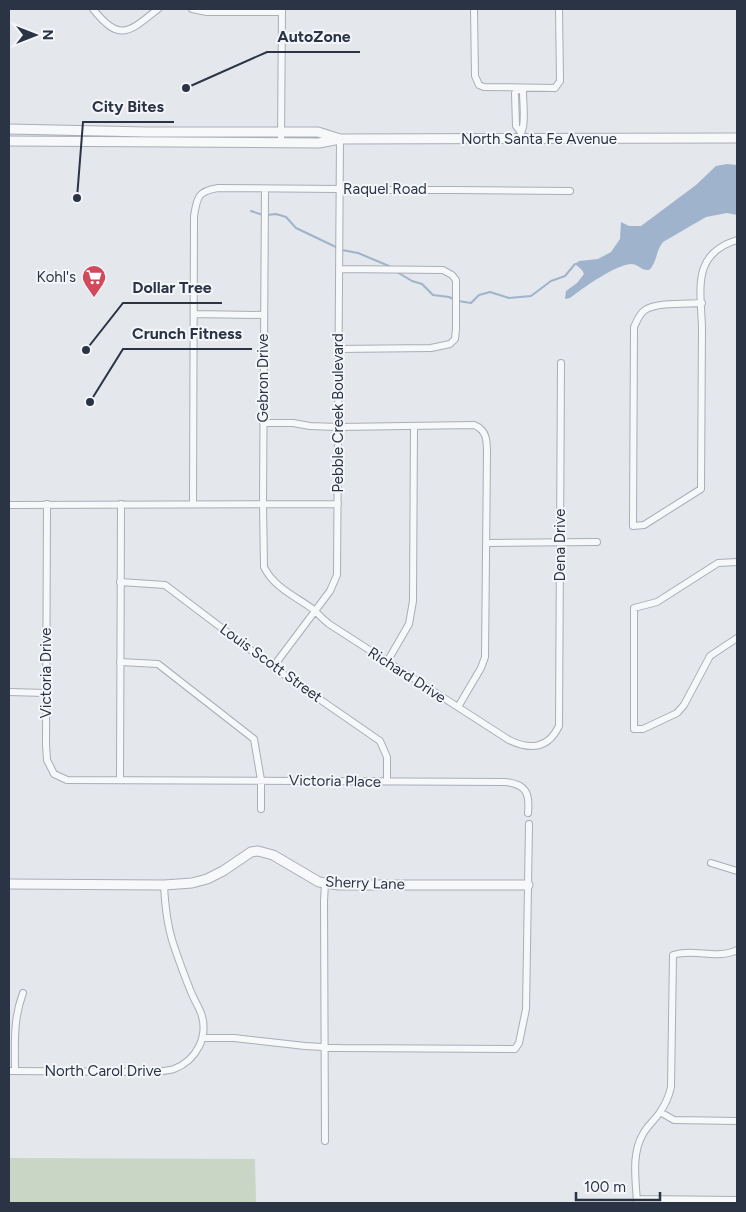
<svg xmlns="http://www.w3.org/2000/svg" width="746" height="1212" viewBox="0 0 746 1212" font-family="Figtree,sans-serif">
<style>
.green{fill:#c9d6c5}
.water{fill:#9fb4cc}
.lines{fill:none;stroke-linecap:round;stroke-linejoin:round}
.stream{stroke:#9fb4cc;stroke-width:2}
.minor-casing{stroke:#a9aeb7;stroke-width:8}
.tertiary-casing{stroke:#a9aeb7;stroke-width:11}
.minor{stroke:#f7f8fa;stroke-width:6}
.tertiary{stroke:#f7f8fa;stroke-width:9}
.labels{text-anchor:middle;stroke-width:4;stroke-linejoin:round;paint-order:stroke}
.street-label{font-size:15px;fill:#2b3445;stroke:#f4f6f9}
.poi-label{font-size:15px;fill:#2b3445;stroke:#f4f6f9;text-anchor:end}
.leader{fill:none;stroke:#2b3445;stroke-width:2}
.callout-dot{fill:#2b3445;stroke:#f4f6f9;stroke-width:2}
.callout-label{font-size:16px;text-anchor:middle;font-weight:bold;fill:#2b3445;stroke:#f4f6f9;stroke-width:4;stroke-linejoin:round;paint-order:stroke}
</style>
<rect width="100%" height="100%" fill="#e4e7ec"/>
<path class="green" d="M9 1158 255 1159 256 1203H9Z"/>
<path class="water" d="M727 164 737 165V215L727 213 706 217 663 242C656 250 657 263 649 270 641 271 639 264 631 264 615 265 583 288 570 298L565 299 566 291 577 283 584 274 582 270 575 264 579 261 598 259 611 252 620 239 621 222 629 226H641L696 185 716 166Z"/>
<g class="lines">
<path class="stream" d="M251 211 263 215
M267 215 276 214 286 217 296 228 338 248
M342 250 358 253 389 266
M397 272 412 281 422 284 433 295 449 297 453 299
M458 301 471 303 479 295 490 292 509 298 531 296 551 281 565 276 575 264"/>
<g class="minor-casing">
<path id="minor" d="M93 9C120 43 129 32 158 9
M192 9 207 12H282
M474 9 475 76 479 85 484 87 555 88 560 81 559 9
M520 139C520 133 522 131 523 127 525 116 523 102 523 91L520 88 515 93 516 126 520 131
M281 143 282 9
M265 190 263 504 264 567C274 588 297 597 314 610 319 615 324 620 329 624L509 740C530 750 548 749 559 726L561 363
M702 303C687 304 657 302 645 310 639 314 637 321 634 327L633 526 644 525 701 489 702 328C701 290 691 254 737 240
M194 314 263 315
M338 349 431 348 450 344 455 339 456 329V280L452 275 443 270 339 269
M263 423H293L310 426 338 427 474 425C487 430 487 441 487 453L485 657 481 668 458 707
M47 504 46 745 47 760 54 774 67 780 505 782C526 784 530 793 528 813
M193 504 194 216C197 197 198 191 218 188L570 191
M9 505 338 504
M486 543 597 542
M737 562 718 563 657 602 634 608V729H643L677 713 684 705 710 656 737 638
M120 582 165 585 273 667 380 741 387 757V782
M120 662 158 664 254 739 261 780V809
M387 662 409 624 413 601 414 427
M273 667 330 591 337 575 340 139
M9 692 46 693
M120 780 121 504
M711 863 737 871
M325 883 324 901 325 1141
M203 1038H234L305 1046 340 1048 515 1049 519 1043 526 1009 529 824
M9 1071 155 1072C161 1071 168 1071 174 1069 197 1060 209 1036 201 1013 198 1006 194 999 191 992 185 977 179 961 174 946 167 926 165 906 164 885
M15 1071C15 1044 13 1019 23 993
M660 1112 674 1120 737 1121
M637 1199 737 1200
M637 1203C636 1181 631 1154 643 1134 647 1126 655 1120 660 1112 665 1105 669 1096 671 1087L673 955C694 948 718 960 737 950"/>
</g>
<g class="tertiary-casing">
<path id="tertiary" d="M9 129 147 132H318L340 139
M9 141 319 143 340 139 737 138
M9 884 164 885 192 883 207 879 223 871 251 852 258 851 273 855 319 882 339 885H528"/>
</g>
<use href="#minor" class="minor"/>
<use href="#tertiary" class="tertiary"/>
</g>
<defs>
<g id="supermarket-pin" transform="scale(1.25)"><path d="M0 17L-7.5 6A9.5 9.5 0 1 1 7.5 6Z" fill="#d1495b" stroke="#f4f6f9"/><path d="M-6-5.5h2.5l.6 2H6L4.5 2H-2.5L-4.4-4H-6ZM-1.5 3.2a1.3 1.3 0 1 0 .1 0ZM3 3.2a1.3 1.3 0 1 0 .1 0Z" fill="#fff"/></g>
</defs>
<g fill-rule="evenodd">
<use href="#supermarket-pin" x="94" y="277"/>
</g>
<g class="labels">
<g class="street-label">
<text x="539" y="144">North Santa Fe Avenue</text>
<text x="385" y="194">Raquel Road</text>
<text transform="translate(263 378) rotate(-90)" y="5">Gebron Drive</text>
<text transform="translate(338 413) rotate(-90)" y="5">Pebble Creek Boulevard</text>
<text transform="translate(560 545) rotate(-90)" y="5">Dena Drive</text>
<text transform="translate(271 663) rotate(36)" y="5">Louis Scott Street</text>
<text transform="translate(46 673) rotate(-90)" y="5">Victoria Drive</text>
<text transform="translate(407 675) rotate(33)" y="5">Richard Drive</text>
<text transform="translate(335 781) rotate(1)" y="5">Victoria Place</text>
<text transform="translate(365 883) rotate(2)" y="5">Sherry Lane</text>
<text x="103" y="1076">North Carol Drive</text>
</g>
<g class="poi-label">
<text x="76" y="282">Kohl's</text>
</g>
</g>
<path class="leader" d="M186 88L267 52H360M77 198L83 122H174M86 350L123 303H222M90 402L123 349H252"/>
<g class="callout-dot">
<circle cx="186" cy="88" r="5"/>
<circle cx="77" cy="198" r="5"/>
<circle cx="86" cy="350" r="5"/>
<circle cx="90" cy="402" r="5"/>
</g>
<g class="callout-label">
<text x="314" y="42">AutoZone</text>
<text x="128" y="112">City Bites</text>
<text x="172" y="293">Dollar Tree</text>
<text x="187" y="339">Crunch Fitness</text>
</g>
<rect width="746" height="1212" fill="none" stroke="#2b3445" stroke-width="20"/>
<g transform="translate(35 35) rotate(90)" stroke="#f4f6f9" stroke-width="4" paint-order="stroke">
<path d="M0-4L9 19L0 12L-9 19Z" fill="#2b3445"/>
<text y="-8" font-size="14" font-weight="bold" text-anchor="middle" fill="#2b3445">N</text>
</g>
<path d="M576 1192v8h84v-8" fill="none" stroke="#2b3445" stroke-width="2.5"/>
<text x="584" y="1192" font-size="15" fill="#2b3445" stroke="#f4f6f9" stroke-width="4" paint-order="stroke">100 m</text>
</svg>
